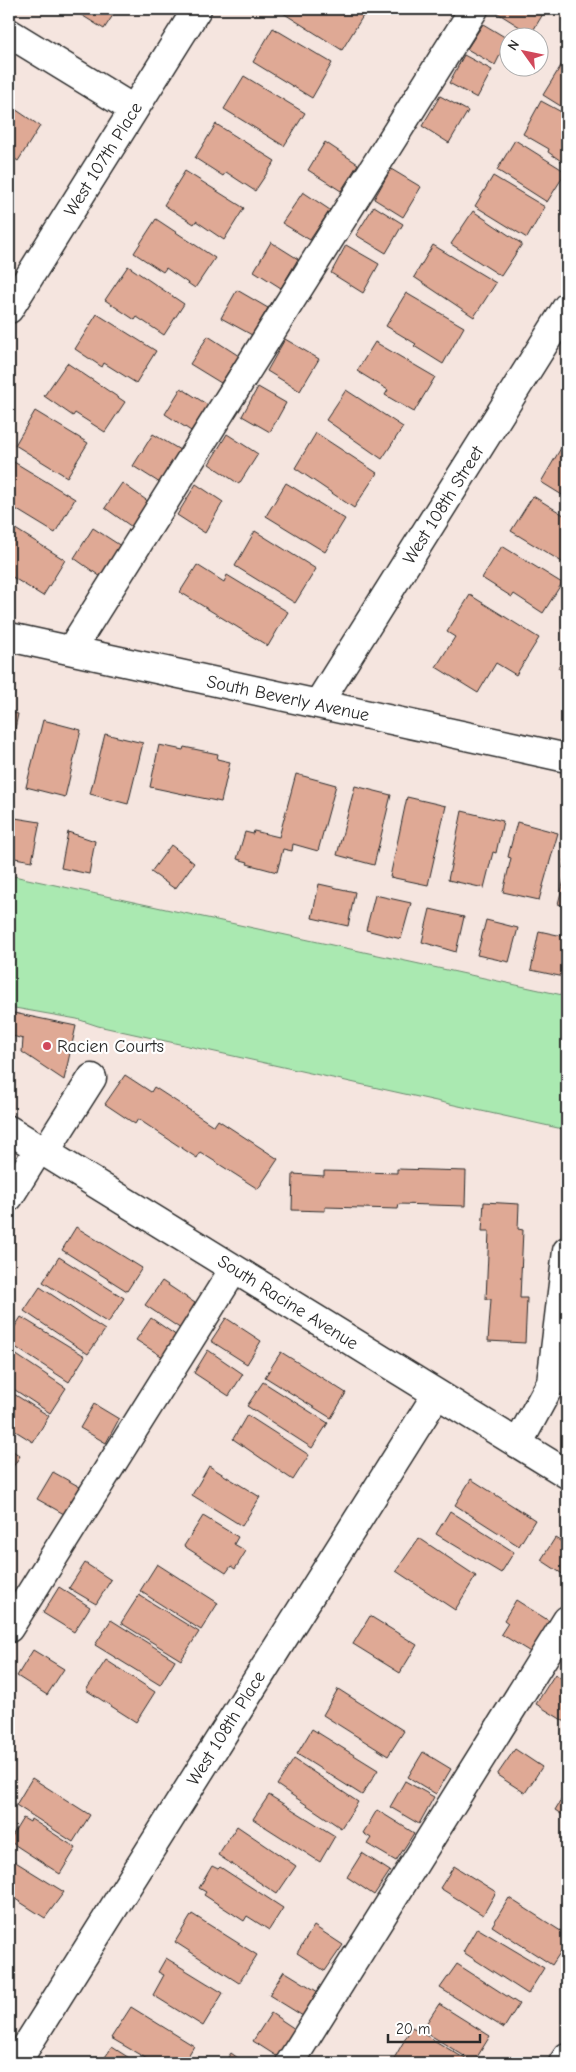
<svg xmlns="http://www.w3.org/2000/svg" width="576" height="2072" viewBox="0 0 576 2072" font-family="'Comic Neue',sans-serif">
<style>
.green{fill:#aae9b1;stroke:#6a8a6e}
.building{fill:#dfa995;stroke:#2b2b2b}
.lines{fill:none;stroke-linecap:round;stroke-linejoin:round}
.minor-casing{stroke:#2b2b2b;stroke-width:31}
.minor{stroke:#fff;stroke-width:28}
.poi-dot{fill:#d1495b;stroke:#fff;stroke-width:2}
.labels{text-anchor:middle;stroke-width:4.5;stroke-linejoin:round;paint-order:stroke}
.street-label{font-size:18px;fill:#2b2b2b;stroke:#fff}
.poi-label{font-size:18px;fill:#2b2b2b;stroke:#fff;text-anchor:start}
</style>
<rect width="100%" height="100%" fill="#f5e5df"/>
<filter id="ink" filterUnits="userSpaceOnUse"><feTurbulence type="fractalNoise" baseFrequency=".02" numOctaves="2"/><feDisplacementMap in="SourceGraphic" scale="10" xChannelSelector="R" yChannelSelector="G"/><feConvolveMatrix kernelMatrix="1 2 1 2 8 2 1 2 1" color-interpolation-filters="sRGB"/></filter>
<g filter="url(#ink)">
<path class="green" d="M9 875 567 996V1130L98 1026 77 1019 9 1007Z"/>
<path class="building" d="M76 9H117L104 29 75 11Z
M286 9H351L363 16 342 50 283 13Z
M498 9H546L531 34 496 12Z
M483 24 508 39 495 65 467 49Z
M273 28 332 63 312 98 253 62Z
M464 55 492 70 477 98 449 83Z
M562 64 567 67V110L543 95Z
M244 76 305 113 284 146 224 109Z
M440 96 468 111 449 143 422 126Z
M541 101 567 115V165L548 152 549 149 523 134Z
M9 105 40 126 18 161 9 155Z
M216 124 275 161 255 191 226 172 223 176 195 158Z
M515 140 566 172 547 202 497 170Z
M325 142 358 164 341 191 308 170Z
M391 169 421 187 403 217 374 199Z
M185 171 244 208 224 240 196 221 194 224 164 205Z
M493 176 545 207 527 238 475 206Z
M303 192 330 210 310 240 282 223Z
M374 206 403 224 386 253 356 235Z
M473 211 522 244 501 276 451 244Z
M156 219 215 258 195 288 166 268 163 272 134 253Z
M271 242 298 259 281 288 254 271Z
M346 245 379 264 363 293 331 273Z
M433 245 496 283 474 317 414 277Z
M128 266 184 304 164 335 137 317 135 320 105 300Z
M237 290 268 308 252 335 221 318Z
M406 293 464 327 443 364 414 346 416 344 386 326Z
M97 314 156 351 136 383 104 363 102 367 75 349Z
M208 336 239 356 221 383 190 364Z
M285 339 319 359 300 391 267 371Z
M375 342 435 377 414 412 385 395 388 390 357 371Z
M67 363 125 402 105 432 75 413 73 416 44 396Z
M258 387 286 403 270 432 242 416Z
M181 388 208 405 191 431 165 414Z
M346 390 403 427 382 459 326 420Z
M35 411 88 443 67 477 15 445Z
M316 433 377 473 354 508 295 468Z
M153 434 180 450 160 483 133 466Z
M227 434 258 454 239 484 209 464Z
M561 448 567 452V498L541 482Z
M9 459 75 499 55 533 9 505Z
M122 483 149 502 132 527 105 508Z
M286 483 345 519 325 552 266 516Z
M196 484 223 502 205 533 177 515Z
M533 496 567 517V565L511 531Z
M9 525 65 560 43 596 9 575Z
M93 528 121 546 101 577 74 558Z
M255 531 316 569 295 603 235 566Z
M502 546 562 583 543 613 514 594 512 597 482 578Z
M197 565 224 582 227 575 288 612 268 646 180 592Z
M470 595 539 638 516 675 496 663 478 693 436 667 455 637 447 632Z
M567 653V682L563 680 567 674 558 668Z
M9 712 18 714 9 759Z
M43 720 81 730 65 797 26 787Z
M105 734 143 743 128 804 90 794Z
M159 745 183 750 184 747 218 754 217 759 230 762 221 802 150 787Z
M296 774 336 785 318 851 293 844 292 851 283 849 277 872 247 864 248 862 237 859 245 832 253 834 254 831 279 837Z
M355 786 391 795 374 865 337 855Z
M407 797 446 806 428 885 390 877Z
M462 811 503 821 496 853 493 852 484 888 448 880Z
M9 817 40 822 32 861 9 857Z
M517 822 558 833 539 900 503 892 511 858 508 857Z
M68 832 95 841 89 874 61 868Z
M171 845 194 863 175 889 151 872Z
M567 853V906L558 904 567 868H563Z
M319 884 355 892 348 926 312 918Z
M375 895 411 903 401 939 366 930Z
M430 909 464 917 456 952 422 942Z
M486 920 518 928 509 962 477 955Z
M539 931 567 937V964L564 977 531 970Z
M9 1012 76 1026 64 1080 22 1052 23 1039 9 1035Z
M125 1075 151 1092 154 1087 214 1126 218 1120 278 1159 258 1189 200 1152 197 1158 138 1119 135 1124 105 1104Z
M397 1169 466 1171 465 1206 399 1204 398 1209 325 1207V1211L292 1210 293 1174 324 1176V1171L397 1173Z
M484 1202 519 1204 518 1229 523 1230 520 1298H527L525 1343 488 1341 491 1299H486L489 1231H482Z
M76 1227 142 1268 127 1291 62 1250Z
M59 1257 124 1298 108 1323 43 1282Z
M162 1281 198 1305 181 1329 145 1305Z
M40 1287 105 1330 88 1354 24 1311Z
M21 1317 85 1356 69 1382 9 1343V1336Z
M151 1318 180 1338 166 1359 136 1340Z
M226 1318 261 1341 247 1364 211 1341Z
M9 1350 66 1388 50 1413 9 1386Z
M208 1350 243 1374 229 1396 194 1373Z
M281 1352 346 1393 331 1418 265 1377Z
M263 1382 328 1423 312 1448 247 1406Z
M9 1391 49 1416 33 1442 9 1427Z
M94 1404 119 1419 106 1443 80 1428Z
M247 1415 309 1455 293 1480 233 1439Z
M9 1448 20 1456 9 1473Z
M209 1466 260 1497 242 1526 192 1495Z
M53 1472 80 1487 64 1514 37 1499Z
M471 1479 535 1520 519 1546 455 1505Z
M450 1511 514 1552 501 1573 436 1534Z
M203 1516 238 1537 234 1544 246 1551 235 1569 231 1566 226 1573 184 1546Z
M419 1538 476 1576 455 1610 396 1571Z
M555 1538 567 1545V1577L541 1560Z
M85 1563 111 1580 96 1604 69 1588Z
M157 1564 218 1603 201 1630 140 1591Z
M59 1587 90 1607 74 1632 43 1613Z
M139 1595 199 1632 181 1660 121 1623Z
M516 1600 551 1622 532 1653 501 1634 508 1623 504 1620Z
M370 1616 417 1645 400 1673 353 1644Z
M111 1620 175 1660 160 1685 95 1645Z
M33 1650 64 1669 47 1695 17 1676Z
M106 1660 155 1692 136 1722 86 1690Z
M555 1674 567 1682V1723L536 1704Z
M338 1689 404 1731 388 1756 323 1715Z
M312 1729 378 1770 362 1795 297 1754Z
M515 1749 542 1767 525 1793 497 1775Z
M423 1752 451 1769 436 1794 408 1777Z
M294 1759 358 1802 341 1828 277 1785Z
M32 1778 90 1815 73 1842 16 1805Z
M405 1781 434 1797 419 1824 390 1807Z
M567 1790V1818L555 1810Z
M269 1795 335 1836 320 1862 253 1819Z
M377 1810 414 1833 396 1861 367 1844 371 1838 363 1833Z
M23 1818 30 1822 31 1819 76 1848 60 1874 9 1841Z
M237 1826 296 1866 277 1894 218 1855Z
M362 1853 390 1871 374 1895 347 1877Z
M14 1861 64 1892 45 1918 9 1895V1869Z
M212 1866 218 1869 220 1867 283 1908 269 1930 247 1916 244 1921 204 1895 206 1892 199 1888Z
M454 1866 496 1892 483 1915 440 1888Z
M509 1898 567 1935V1942L552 1965 492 1926Z
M192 1914 257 1955 239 1983 175 1942Z
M314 1926 343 1945 325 1971 297 1953Z
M477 1928 544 1968 528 1994 463 1952Z
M166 1958 223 1993 203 2026 153 1995 164 1975 158 1972Z
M457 1964 519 2004 504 2028 440 1988Z
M284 1971 318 1992 303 2016 269 1995Z
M439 2004 490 2036 474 2062 422 2030Z
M131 2007 194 2046 184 2063H154L111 2038Z
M271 2013 295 2029 278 2057 253 2041Z
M412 2027 472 2063 392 2062Z
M112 2047 137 2063H101Z
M231 2053 245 2063H224Z"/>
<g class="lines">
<g class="minor-casing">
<path id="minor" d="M9 33 133 109
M9 309 197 9
M9 637 567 758
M71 650 474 9
M318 704 567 307
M9 1130 567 1474
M45 1152 92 1078
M9 1197 39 1149
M518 1444 551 1383 567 1251
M9 1628 234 1269
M16 2063 437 1394
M290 2063 567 1620
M563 2063 567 2057"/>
</g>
<use href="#minor" class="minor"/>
</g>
</g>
<circle class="poi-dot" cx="47" cy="1046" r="5"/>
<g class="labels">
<g class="street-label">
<text transform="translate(103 159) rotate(-58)" y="6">West 107th Place</text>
<text transform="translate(443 505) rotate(-58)" y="6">West 108th Street</text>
<text transform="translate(288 698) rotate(12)" y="6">South Beverly Avenue</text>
<text transform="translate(288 1302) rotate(32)" y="6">South Racine Avenue</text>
<text transform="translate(226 1728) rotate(-58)" y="6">West 108th Place</text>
</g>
<g class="poi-label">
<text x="57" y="1052">Racien Courts</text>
</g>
</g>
<rect width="576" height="2072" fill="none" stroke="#fff" stroke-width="30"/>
<rect x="15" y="15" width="546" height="2042" fill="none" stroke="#2b2b2b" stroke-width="2" filter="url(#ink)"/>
<g transform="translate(524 52) rotate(303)"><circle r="24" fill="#ffffff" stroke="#aaaaaa"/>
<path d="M0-4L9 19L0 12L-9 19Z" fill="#d1495b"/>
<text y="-8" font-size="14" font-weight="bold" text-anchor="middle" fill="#2b2b2b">N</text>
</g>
<path d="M388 2034v8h92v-8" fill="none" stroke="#2b2b2b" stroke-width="2.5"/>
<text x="396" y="2034" font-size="15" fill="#2b2b2b" stroke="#ffffff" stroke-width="4" paint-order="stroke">20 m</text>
</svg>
